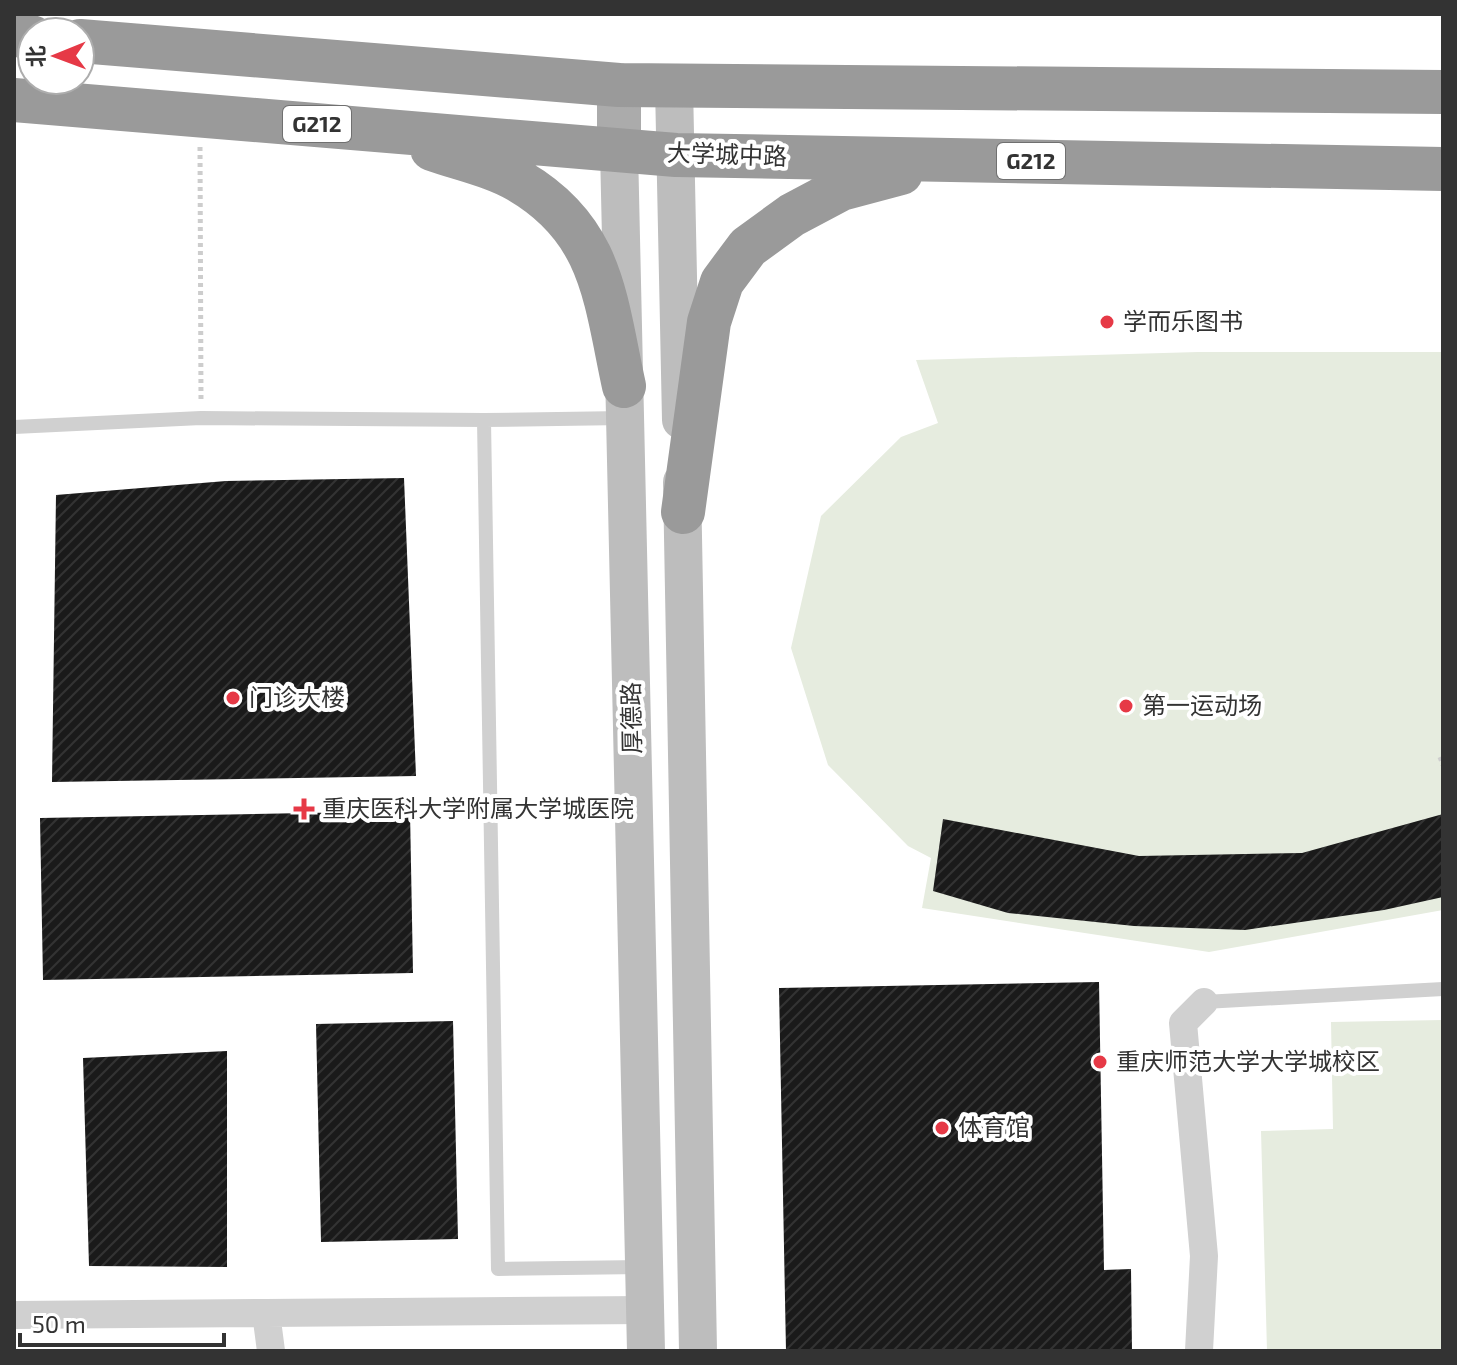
<svg xmlns="http://www.w3.org/2000/svg" width="1457" height="1365" viewBox="0 0 1457 1365" font-family="'Exo 2','Noto Sans SC',sans-serif">
<style>
.green{fill:#e6ecdf}
.building{fill:url(#building-hatch)}
.lines{fill:none;stroke-linecap:round;stroke-linejoin:round}
.path{stroke:#cdcdcd;stroke-width:5;stroke-dasharray:4 4;stroke-linecap:butt}
.lane{stroke:#d0d0d0;stroke-width:14}
.street{stroke:#d0d0d0;stroke-width:28}
.secondary{stroke:#bdbdbd;stroke-width:38}
.primary{stroke:#ababab;stroke-width:44}
.highway{stroke:#9a9a9a;stroke-width:44}
.poi-dot{fill:#e63946;stroke:#fff;stroke-width:3}
.labels{text-anchor:middle;stroke-width:8;stroke-linejoin:round;paint-order:stroke}
.shield{fill:#fff;stroke:#707070;stroke-width:2}
.shield-label{font-size:22px;font-weight:bold;fill:#333}
.street-label{font-size:24px;fill:#333;stroke:#fff}
.poi-label{font-size:24px;fill:#333;stroke:#fff;text-anchor:start}
</style>
<defs>
<pattern id="building-hatch" width="6" height="6" patternUnits="userSpaceOnUse" patternTransform="scale(2)"><rect width="6" height="6" fill="#1a1a1a"/><path d="M-1 1l2-2M0 6l6-6M5 7l2-2" fill="none" stroke="#333"/></pattern>
</defs>
<rect width="100%" height="100%" fill="#fff"/>
<path class="green" d="M1198 352H1443V910L1209 952 922 908 931 858 908 846 828 765 791 648 821 516 901 437 938 423 916 360Z
M1443 1020V1351H1267L1261 1131 1333 1129 1331 1022Z"/>
<path class="building" d="M404 478 416 776 52 782 56 495 226 481Z
M410 811 413 973 43 980 40 818Z
M1443 814V897L1384 910 1245 930 1134 926 1008 913 933 891 943 819 1139 856 1302 853Z
M1099 982 1104 1270 1131 1269 1132 1351H786L779 988Z
M453 1021 458 1239 321 1242 316 1024Z
M227 1051V1267L89 1266 83 1058Z"/>
<g class="lines">
<path class="path" d="M200 147 201 401
M1440 757 1443 765"/>
<path class="lane" d="M484 420 624 418
M14 427 201 418 484 420 498 1269 642 1267
M1204 1002 1443 989"/>
<path class="street" d="M266 1313 645 1310
M14 1315 266 1313 271 1351
M1199 1351 1204 1256 1183 1023 1204 1002"/>
<path class="secondary" d="M674 86 681 420
M619 149 646 1351
M682 482 698 1351"/>
<path class="primary" d="M619 149V85"/>
<path class="highway" d="M14 35 32 37
M80 41 619 85 1443 92
M14 100 676 155 1443 169
M432 149C460 159 494 166 519 181 603 230 605 299 624 386
M683 512 709 322 722 282 748 247 792 215 841 189 901 173"/>
</g>
<g class="poi-dot">
<circle cx="1107" cy="322" r="8"/>
<circle cx="233" cy="698" r="8"/>
<circle cx="1126" cy="706" r="8"/>
<path d="M300 797h8v8h8v8h-8v8h-8v-8h-8v-8h8z"/>
<circle cx="1100" cy="1062" r="8"/>
<circle cx="942" cy="1128" r="8"/>
</g>
<g class="labels">
<g class="shield">
<rect x="283" y="106" width="68" height="36" rx="6"/>
<rect x="997" y="143" width="68" height="36" rx="6"/>
</g>
<g class="shield-label">
<text x="317" y="132">G212</text>
<text x="1031" y="169">G212</text>
</g>
<g class="street-label">
<text transform="translate(727 155) rotate(2)" y="8">大学城中路</text>
<text transform="translate(632 718) rotate(-91)" y="8">厚德路</text>
</g>
<g class="poi-label">
<text x="1123" y="330">学而乐图书</text>
<text x="249" y="706">门诊大楼</text>
<text x="1142" y="714">第一运动场</text>
<text x="322" y="817">重庆医科大学附属大学城医院</text>
<text x="1116" y="1070">重庆师范大学大学城校区</text>
<text x="958" y="1136">体育馆</text>
</g>
</g>
<rect width="1457" height="1365" fill="none" stroke="#333333" stroke-width="32"/>
<g transform="translate(56 56) rotate(269)"><circle r="38" fill="#ffffff" stroke="#adadad" stroke-width="2"/>
<path d="M0-6L14 30L0 20L-14 30Z" fill="#e63946"/>
<text y="-12" font-size="22" font-weight="bold" text-anchor="middle" fill="#333333">北</text>
</g>
<path d="M20 1333v12h204v-12" fill="none" stroke="#333333" stroke-width="4"/>
<text x="32" y="1333" font-size="24" fill="#333333" stroke="#ffffff" stroke-width="6" paint-order="stroke">50 m</text>
</svg>
